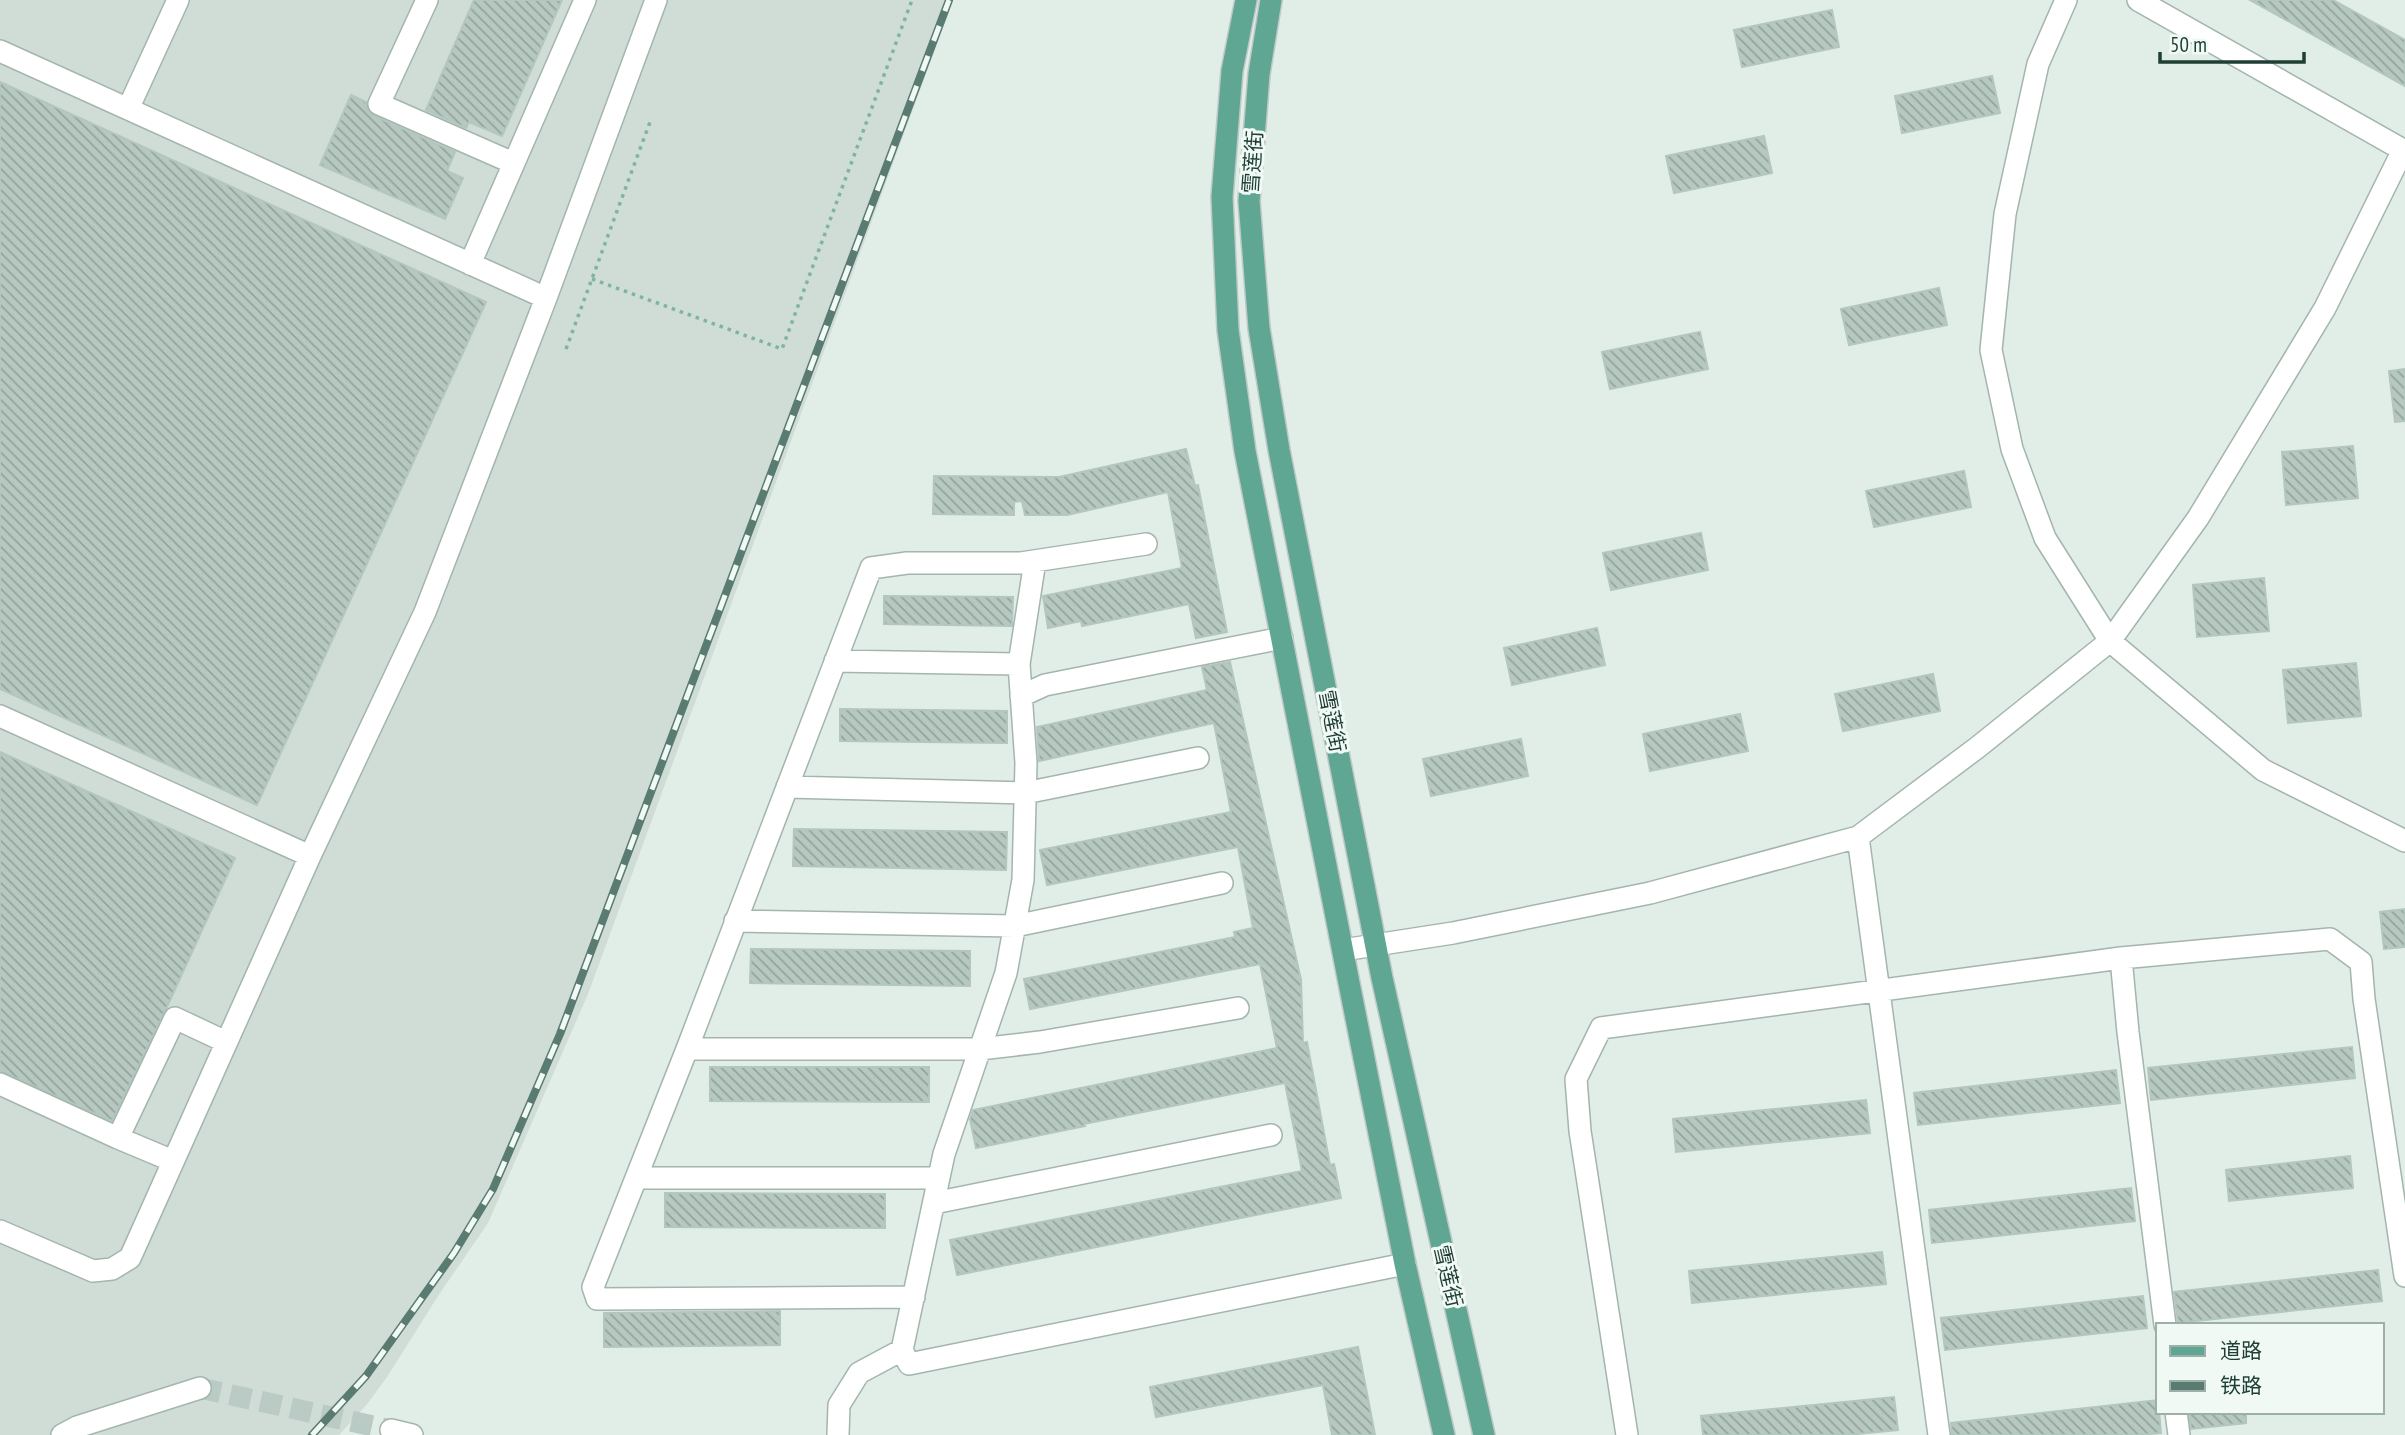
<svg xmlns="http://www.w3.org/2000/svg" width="2405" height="1435" viewBox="0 0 2405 1435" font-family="'PT Sans Narrow','Noto Sans SC',sans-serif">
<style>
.built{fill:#cfddd6}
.building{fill:url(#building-back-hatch);stroke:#b2c7be;stroke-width:2}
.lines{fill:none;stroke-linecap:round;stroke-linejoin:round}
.minor-tunnel{stroke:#bacac4;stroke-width:21;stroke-dasharray:21 10;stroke-linecap:butt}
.minor-casing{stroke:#a3b5ae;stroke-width:24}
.major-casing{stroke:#c0c9c7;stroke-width:24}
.path{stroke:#7eb4a1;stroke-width:3.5;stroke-dasharray:3.5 5;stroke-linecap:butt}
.minor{stroke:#fff;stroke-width:21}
.major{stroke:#60a793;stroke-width:21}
.rail-casing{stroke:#597b71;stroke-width:8}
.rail{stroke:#f1f9f5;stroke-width:5;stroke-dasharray:16;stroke-linecap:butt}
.labels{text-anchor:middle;stroke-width:6;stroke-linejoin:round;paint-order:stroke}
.street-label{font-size:21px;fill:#1f3f36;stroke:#f1f9f5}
</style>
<defs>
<pattern id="building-back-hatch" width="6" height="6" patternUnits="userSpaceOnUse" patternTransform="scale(1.75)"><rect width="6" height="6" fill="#b6c8c0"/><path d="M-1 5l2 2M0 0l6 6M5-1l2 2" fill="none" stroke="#93a49d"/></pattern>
</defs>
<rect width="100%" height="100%" fill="#e1ede7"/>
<path class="built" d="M0 0H953L588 994 488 1223 438 1296 387 1377 368 1403 339 1435H0Z"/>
<path class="building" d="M474 0H562L502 136 469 122 466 128 426 110Z
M2250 0H2333L2405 40V86Z
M1832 10 1839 47 1742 67 1734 30Z
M1992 76 2000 113 1902 133 1895 96Z
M0 82 486 302 257 805 0 689Z
M351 95 366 102 368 111 374 116 455 152 447 171 463 178 445 219 320 165Z
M1764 136 1772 173 1674 193 1666 156Z
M1939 288 1947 325 1849 345 1841 309Z
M1700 332 1708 369 1610 389 1602 352Z
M2405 369V421L2395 422 2389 371Z
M2353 446 2358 498 2286 505 2282 452Z
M1186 449 1195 486 1198 485 1227 632 1196 638 1189 604 1082 626 1081 621 1048 628 1043 596 1182 568 1168 492 1067 515H1025L1022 501 1014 502V515L933 514 934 476 1059 477Z
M1964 471 1971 507 1874 527 1866 491Z
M1701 533 1708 570 1611 590 1603 553Z
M2264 578 2269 631 2197 637 2193 585Z
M884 596 1013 597 1012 626 884 624Z
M1597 628 1605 665 1512 685 1504 648Z
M1230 662 1301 980 1303 1043 1307 1042 1330 1165 1334 1164 1341 1198 957 1275 950 1240 1302 1171 1285 1083 1084 1124 1085 1126 976 1148 970 1119 973 1110 1277 1048 1260 964 1030 1009 1024 979 1235 937 1234 932 1253 928 1238 847 1047 885 1040 850 1231 812 1214 723 1039 761 1037 727 1207 690 1202 667Z
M2356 663 2361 716 2288 723 2283 670Z
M1933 674 1940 711 1843 731 1835 694Z
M840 709 1007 711V743L840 741Z
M1740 714 1748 751 1650 771 1643 734Z
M1521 739 1528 776 1431 796 1423 759Z
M0 752 235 858 166 1009 112 1121 0 1071Z
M794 829 1007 832 1006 870 793 866Z
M2405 909V947L2384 949 2380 912Z
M751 949 970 951V986L750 983Z
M2352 1047 2355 1078 2151 1100 2148 1068Z
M710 1067H929V1102L710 1101Z
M2116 1070 2120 1103 1918 1125 1914 1093Z
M1866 1100 1870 1133 1676 1152 1673 1119Z
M2350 1156 2353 1188 2229 1201 2226 1170Z
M2131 1188 2135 1221 1932 1243 1929 1210Z
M665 1193 885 1194V1228L665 1227Z
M1882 1252 1886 1284 1692 1303 1689 1271Z
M2378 1270 2382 1301 2178 1323 2174 1292Z
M2143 1296 2147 1328 1945 1350 1941 1318Z
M780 1311V1345L604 1347V1313Z
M1358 1347 1375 1435H1332L1323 1385 1156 1417 1150 1387Z
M1894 1397 1898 1430 1847 1435H1703L1701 1416Z
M2158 1400 2161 1433 2139 1435H1952L1951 1423Z
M2189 1412H2246V1423L2191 1429Z"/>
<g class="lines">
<path class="minor-tunnel" d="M200 1388 391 1430"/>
<g class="minor-casing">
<path id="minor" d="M427 0 379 104 513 163
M2066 0 2038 64 2005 214 1991 350 2012 449 2045 538 2110 641 2263 770 2405 841
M0 51 546 298
M128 109 178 0
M470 264 585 0
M1035 561 1019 664 1026 763 1023 880 1006 973 944 1154 902 1350 909 1364 1405 1264
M835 661 1019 664
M1021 696 1045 685 1282 638
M0 716 310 856
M787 787 1025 793 1198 758
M1858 837 1939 1435
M735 921 1015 926 1222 883
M1343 950 1453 933 1650 893 1858 837 1978 747 2110 641 2198 518 2325 308 2403 150 2138 0
M2121 958 2128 1032 2165 1325
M687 1049H980L1040 1042 1238 1008
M0 1084 118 1138 175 1018 226 1042
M118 1138 173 1161
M637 1178H939
M934 1203 1271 1135
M0 1231 93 1271 112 1269 130 1258 310 856 425 612 546 298 656 0
M914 1297 597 1299 593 1287 687 1049 871 568 907 563H1021L1146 544
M2176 1412 2179 1435
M391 1430 412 1435
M62 1435 77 1427 200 1388
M838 1435 839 1405 859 1373 902 1350
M1627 1435 1580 1131 1576 1079 1601 1028 2121 958 2330 939 2361 962 2364 999 2405 1276"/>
</g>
<g class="major-casing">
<path id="major" d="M1246 0 1232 71 1222 197 1228 330 1245 451 1349 983 1405 1264 1444 1435
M1271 0 1259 74 1249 201 1259 328 1279 450 1382 978 1484 1435"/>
</g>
<path class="path" d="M592 279 782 349 912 0
M566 349 650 122"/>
<use href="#minor" class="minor"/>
<use href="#major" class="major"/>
<g class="rail-casing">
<path id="rail" d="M312 1435 366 1376 454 1253 493 1189 560 1034 949 0"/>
</g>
<use href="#rail" class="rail"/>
</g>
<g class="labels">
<g class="street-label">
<text transform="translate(1253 162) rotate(-86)" y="7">雪莲街</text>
<text transform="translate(1332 721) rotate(79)" y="7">雪莲街</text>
<text transform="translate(1448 1276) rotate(77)" y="7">雪莲街</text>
</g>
</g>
<rect x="2156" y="1323" width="228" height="91" fill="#f1f9f5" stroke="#9dafa9" stroke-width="2"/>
<rect x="2170" y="1346" width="35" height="10" fill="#60a793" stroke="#9dafa9" stroke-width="2"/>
<text x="2220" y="1358" font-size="21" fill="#1f3f36">道路</text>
<rect x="2170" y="1381" width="35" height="10" fill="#597b71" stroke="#9dafa9" stroke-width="2"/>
<text x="2220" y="1393" font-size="21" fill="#1f3f36">铁路</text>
<path d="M2160 52v10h144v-10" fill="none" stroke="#1f3f36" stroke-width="3.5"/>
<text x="2170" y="52" font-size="21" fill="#1f3f36" stroke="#f1f9f5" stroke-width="5" paint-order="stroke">50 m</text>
</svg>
